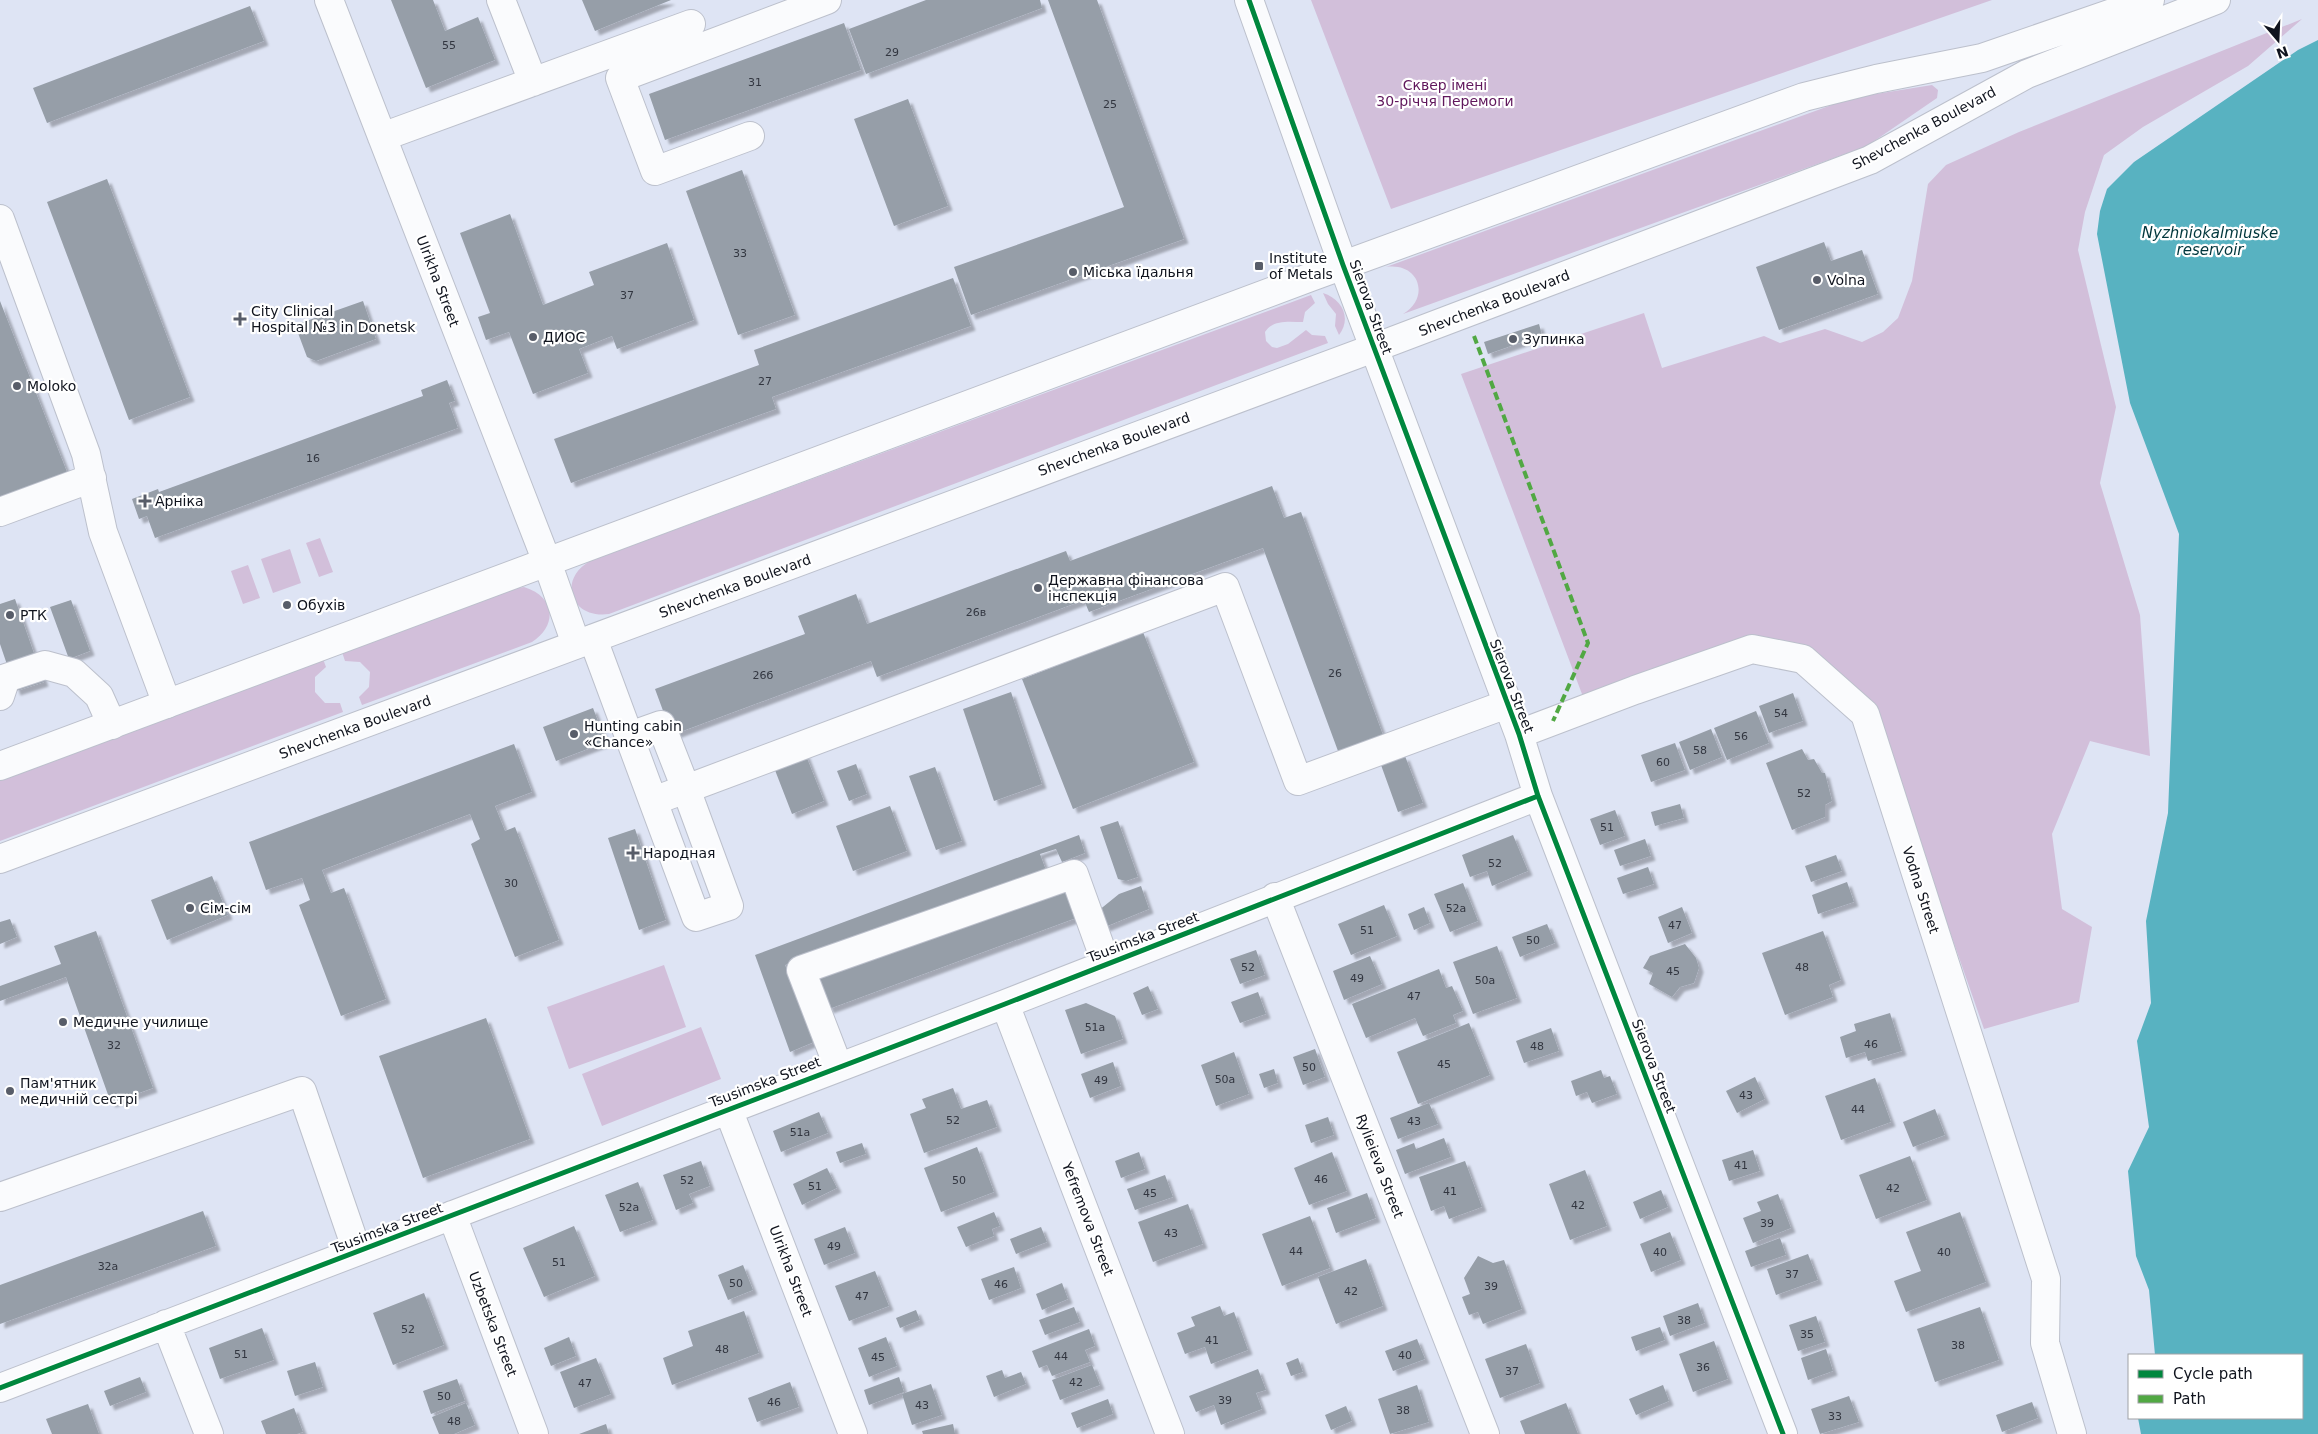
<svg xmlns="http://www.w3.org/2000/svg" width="2318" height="1434" viewBox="0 0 2318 1434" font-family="'DejaVu Sans',sans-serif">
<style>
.green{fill:#d2bfda}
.water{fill:#58b2c1}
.building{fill:#969ea8;filter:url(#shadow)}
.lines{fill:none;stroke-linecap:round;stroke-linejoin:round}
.minor-casing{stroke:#bcc0cc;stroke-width:30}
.major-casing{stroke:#bcc0cc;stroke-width:30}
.minor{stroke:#fafbfd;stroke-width:28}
.major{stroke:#fafbfd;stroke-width:28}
.quiet{stroke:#51a843;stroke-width:4;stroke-dasharray:8 4;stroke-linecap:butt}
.cycleway-casing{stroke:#fff;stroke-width:8}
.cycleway{stroke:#00873e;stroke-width:5}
.poi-dot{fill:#585d69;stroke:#fff;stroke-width:2}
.labels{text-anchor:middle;stroke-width:4.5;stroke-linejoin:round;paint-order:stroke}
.number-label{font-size:11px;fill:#323640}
.park-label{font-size:14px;fill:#60175c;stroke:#fff}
.street-label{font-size:14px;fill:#10141e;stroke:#fff}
.poi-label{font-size:14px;fill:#10141e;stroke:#fff;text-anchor:start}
.water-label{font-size:15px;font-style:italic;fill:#00373d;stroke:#fff}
</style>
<defs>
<filter id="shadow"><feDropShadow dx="4.5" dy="4.5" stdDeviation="1" flood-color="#0004"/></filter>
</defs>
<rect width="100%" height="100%" fill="#dee4f4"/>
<path class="green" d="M1311 0H1992L1391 209Z
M2302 19 2248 66 2143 127 2104 155 2085 212 2078 250 2116 407 2100 483 2140 615 2150 756 2090 741 2052 834 2062 909 2092 927 2079 1002 1984 1029 1871 706 1806 650 1585 702 1461 374 1644 313 1662 368 1764 336 1780 343 1825 329 1862 342 1883 332 1898 318 1912 281 1928 184 1946 165 2019 132Z
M1932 85 1938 90 1937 98 1867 146 1403 314C1431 297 1419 262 1386 267L1851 98Z
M1323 293C1342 299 1352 318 1339 335L1335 326 1336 314 1328 304Z
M1311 295 1315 303 1305 312 1303 322C1290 322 1273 319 1265 332L1266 341 1272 347 1277 348 1288 344 1306 330 1312 335 1325 336 1328 343 609 614C571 619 557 580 590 561Z
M320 538 333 572 319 577 306 543Z
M290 549 301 583 273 593 261 559Z
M248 565 260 598 243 604 231 571Z
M524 587C554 596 559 624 532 642L362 705 359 697 369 687 370 672 360 662 345 661 342 652 513 589Z
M323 659 326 667 315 677V692L325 703H340L343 712 0 841V780Z
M664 965 686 1027 569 1069 547 1007Z
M701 1027 721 1079 602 1126 582 1074Z"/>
<path class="water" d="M2318 40V1434H2141L2138 1418H2302V1355H2155L2149 1290 2136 1256 2128 1171 2149 1127 2137 1041 2151 1003 2146 921 2168 813 2179 534 2130 403 2097 234 2100 211 2107 189 2134 162 2298 50Z"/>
<path class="building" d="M391 0H433L445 31 478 17 495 60 426 88Z
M582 0H671L595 31Z
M926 0H1040L1042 8 866 74 849 29Z
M1048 0H1097L1184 239 971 315 954 267 1124 207Z
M250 6 264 41 47 123 33 88Z
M844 23 861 70 665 140 649 94Z
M908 99 948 206 894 226 854 119Z
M742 170 795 315 738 335 686 191Z
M107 179 190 397 129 420 47 202Z
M510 214 543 305 594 285 589 272 667 243 694 320 617 349 612 336 579 349 588 373 533 394 509 332 486 340 478 317 490 313 460 233Z
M1824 242 1831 261 1862 250 1878 294 1779 330 1756 267Z
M953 278 971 326 772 397 776 409 571 483 554 439 759 365 754 350Z
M0 301 67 472 0 497Z
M363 301 376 339 316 361 307 357 295 325Z
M1539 324 1542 335 1488 354 1484 342Z
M447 380 455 401 449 403 458 428 155 538 147 516 139 519 132 499 158 489 159 492 423 396 421 390Z
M1272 486 1284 518 1301 512 1383 735 1338 751 1263 548 1089 612 1084 600 877 677 871 661 672 735 655 689 805 634 798 616 856 594 867 624 1066 551 1070 561Z
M15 599 44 682 16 691 0 644V604Z
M71 600 90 651 69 659 50 607Z
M1143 632 1194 762 1073 809 1022 679Z
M1011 692 1042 784 994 801 963 709Z
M1793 693 1803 721 1769 733 1759 706Z
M593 708 606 742 556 761 543 727Z
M1756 711 1769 743 1727 760 1714 728Z
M1711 729 1722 757 1690 770 1679 742Z
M1675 743 1685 770 1651 782 1641 755Z
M514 744 532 792 495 806 505 831 515 827 559 940 515 957 471 844 480 839 470 814 322 870 331 893 344 888 386 999 341 1016 299 905 310 900 302 878 266 890 249 842Z
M1802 749 1808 760 1814 759 1822 773H1825L1832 801 1825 805V817L1792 830 1766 763Z
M805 753 824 801 792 814 773 765Z
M1405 756 1423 803 1398 812 1381 765Z
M856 764 867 794 849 801 837 771Z
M935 767 962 841 936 850 909 776Z
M1680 804 1684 818 1655 826 1651 812Z
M890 806 907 851 853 871 836 826Z
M1615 810 1625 836 1600 845 1590 819Z
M1118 821 1138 877 1126 881 1118 879 1100 827Z
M635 829 666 920 639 930 608 838Z
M1079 835 1085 853 1062 862 1056 849 1040 854 1047 873 785 965 814 1042 790 1052 755 955Z
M1513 835 1528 871 1492 886 1487 871 1470 877 1462 855Z
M1645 839 1651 856 1620 866 1614 850Z
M1836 855 1842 871 1811 882 1805 866Z
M1648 867 1654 884 1623 894 1617 878Z
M212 876 228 915 167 940 151 900Z
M1847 882 1854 902 1818 914 1812 895Z
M1463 883 1478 921 1450 932 1434 894Z
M1064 885 1076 918 829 1009 816 976Z
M1141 886 1149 909 1105 927 1098 911 1119 894Z
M1384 905 1397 936 1351 955 1338 924Z
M1424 907 1430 923 1414 930 1408 914Z
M1682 907 1692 933 1668 943 1658 917Z
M10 919 17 937 0 944V922Z
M1547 924 1555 943 1520 957 1512 937Z
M96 931 153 1088 111 1103 66 977 0 1001V986L61 964 54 946Z
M1823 931 1841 980 1829 985 1833 997 1785 1015 1762 953Z
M1685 944 1696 958 1699 968 1694 983 1680 987 1672 997 1649 984 1653 973 1643 968 1650 956Z
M1497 946 1517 998 1473 1014 1453 962Z
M1256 950 1265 975 1240 984 1230 959Z
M1370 956 1382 984 1344 1000 1333 971Z
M1439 969 1446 988 1452 986 1463 1011 1453 1015 1456 1023 1423 1036 1415 1018 1366 1038 1352 1004Z
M1148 986 1158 1009 1142 1015 1133 993Z
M1258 992 1266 1014 1240 1023 1231 1002Z
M1086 1003 1115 1016 1123 1039 1081 1054 1065 1010Z
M1890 1013 1902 1051 1868 1061 1865 1052 1846 1058 1840 1037 1856 1031 1854 1024Z
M486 1018 530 1139 423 1178 379 1056Z
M1469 1023 1490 1075 1418 1104 1397 1052Z
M1551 1028 1559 1051 1524 1063 1516 1041Z
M1315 1049 1325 1077 1303 1085 1293 1057Z
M1234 1052 1249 1094 1216 1106 1201 1065Z
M1113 1062 1121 1086 1090 1098 1081 1074Z
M1274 1069 1278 1083 1264 1088 1259 1074Z
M1601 1070 1604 1078 1610 1076 1617 1094 1592 1103 1587 1092 1576 1096 1571 1081Z
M1755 1077 1765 1099 1737 1113 1726 1091Z
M1875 1078 1891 1122 1841 1140 1825 1096Z
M953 1088 961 1109 987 1100 997 1127 924 1153 910 1114 926 1108 922 1099Z
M1429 1103 1438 1124 1398 1139 1390 1118Z
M1935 1109 1945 1135 1913 1147 1903 1122Z
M819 1112 828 1133 781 1152 773 1131Z
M1328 1117 1334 1135 1311 1143 1305 1125Z
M1444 1138 1451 1157 1405 1174 1396 1150 1414 1143 1416 1149Z
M862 1143 866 1154 840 1163 836 1152Z
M977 1147 994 1192 941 1212 924 1168Z
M1753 1150 1760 1171 1729 1181 1722 1160Z
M1139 1152 1145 1169 1121 1178 1115 1161Z
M1332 1152 1347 1191 1309 1205 1294 1168Z
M1910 1156 1927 1200 1876 1219 1859 1175Z
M701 1161 710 1186 689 1194 693 1203 676 1210 663 1175Z
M1465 1161 1482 1207 1449 1219 1444 1206 1431 1211 1419 1177Z
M827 1168 837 1188 802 1205 793 1184Z
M1585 1170 1607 1226 1570 1240 1549 1184Z
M1165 1175 1173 1197 1135 1210 1127 1189Z
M638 1182 653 1220 620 1232 605 1195Z
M1661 1190 1668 1207 1640 1219 1633 1202Z
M1367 1193 1376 1218 1336 1233 1327 1208Z
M1778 1194 1791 1228 1753 1243 1743 1218 1761 1211 1757 1202Z
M1188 1204 1203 1244 1153 1262 1138 1222Z
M203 1211 216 1246 0 1324V1285Z
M994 1212 1000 1226 992 1229 994 1236 966 1247 957 1227Z
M1960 1212 1986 1282 1906 1312 1894 1281 1921 1271 1906 1232Z
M1310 1216 1330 1268 1282 1286 1262 1234Z
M574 1226 595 1276 544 1297 523 1248Z
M845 1227 855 1253 824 1265 814 1239Z
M1041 1227 1047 1242 1016 1254 1010 1239Z
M1670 1232 1681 1260 1651 1272 1640 1244Z
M1780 1238 1786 1255 1751 1267 1745 1251Z
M1808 1254 1818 1280 1776 1295 1767 1269Z
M1478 1256 1493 1263 1504 1260 1522 1309 1483 1324 1478 1312 1469 1315 1462 1297 1470 1294 1464 1278Z
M1366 1259 1383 1306 1336 1324 1318 1277Z
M743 1265 753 1290 728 1300 718 1275Z
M1014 1267 1021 1288 989 1300 981 1279Z
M875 1271 889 1306 849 1321 835 1286Z
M1062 1283 1068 1299 1042 1310 1036 1294Z
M424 1293 444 1345 393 1365 373 1313Z
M1698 1303 1705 1323 1670 1336 1663 1316Z
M1220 1306 1224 1316 1234 1312 1248 1350 1211 1364 1205 1347 1185 1354 1177 1333 1195 1326 1191 1317Z
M1074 1307 1080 1322 1045 1335 1039 1320Z
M1980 1307 1999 1360 1935 1382 1917 1329Z
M916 1310 920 1320 900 1328 896 1318Z
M744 1311 759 1353 672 1385 663 1358 693 1346 688 1331Z
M1816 1316 1825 1342 1798 1351 1789 1325Z
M1660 1327 1665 1340 1636 1351 1631 1337Z
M262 1328 274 1360 220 1379 209 1348Z
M1089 1329 1095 1346 1085 1350 1090 1362 1052 1376 1047 1365 1039 1368 1032 1351Z
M569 1337 576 1356 551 1366 544 1348Z
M886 1337 897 1366 869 1377 858 1348Z
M1417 1339 1425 1359 1393 1371 1385 1351Z
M1714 1341 1728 1379 1693 1392 1679 1354Z
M1526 1344 1540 1383 1500 1398 1485 1359Z
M1826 1349 1833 1371 1808 1380 1801 1358Z
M596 1358 611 1394 574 1408 560 1372Z
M1298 1358 1303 1372 1291 1376 1286 1363Z
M315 1362 323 1387 295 1396 287 1371Z
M1092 1365 1100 1385 1060 1400 1052 1380Z
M1258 1369 1266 1390 1256 1393 1262 1409 1221 1425 1214 1405 1196 1412 1189 1396Z
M1002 1370 1005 1378 1021 1372 1026 1384 994 1397 986 1376Z
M140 1377 146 1392 110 1406 104 1391Z
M899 1377 904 1392 869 1405 864 1390Z
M457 1379 465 1401 431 1414 423 1391Z
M790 1382 799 1407 757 1422 748 1398Z
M931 1384 942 1415 912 1425 902 1394Z
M1417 1385 1429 1422 1390 1434 1378 1399Z
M1663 1385 1669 1401 1636 1415 1629 1399Z
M1849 1396 1859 1422 1820 1434 1811 1409Z
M1108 1399 1113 1414 1077 1428 1071 1413Z
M2032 1402 2038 1418 2002 1432 1996 1415Z
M466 1403 475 1425 454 1434H439L432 1417Z
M1566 1403 1578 1434H1525L1520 1421Z
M88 1404 99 1434H52L46 1419Z
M1346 1406 1352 1421 1331 1430 1325 1415Z
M294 1408 303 1432 297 1434H266L261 1421Z
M606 1424 609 1434H579Z
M953 1424 955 1434H923L922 1431Z"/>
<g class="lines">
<g class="minor-casing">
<path id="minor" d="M329 0 547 562
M501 0 533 82
M1249 0 1343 265 1519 734 1538 796 1783 1434
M750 136 655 171 620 78 827 0
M382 137 691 24
M0 219 86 454 103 532 167 704
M0 512 92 478
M593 639 696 917 729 906 686 789 653 801
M0 696 6 678 45 665 74 673 99 696 112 725
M1519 734 1635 690 1752 649 1803 659 1865 714 2046 1279 2045 1343 2072 1434
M630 736 661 725 686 789 1225 587 1298 781 1507 704
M1275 897 1485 1434
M1005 1004 1170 1434
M838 1066 801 970 1074 874 1106 963
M728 1109 853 1434
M0 1197 302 1091 357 1251
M452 1215 534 1434
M166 1324 209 1434
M0 1388 1005 1004 1538 796"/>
</g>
<g class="major-casing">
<path id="major" d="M547 562 576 644
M0 766 1311 277 1804 97 1876 79 1982 58 2150 0
M0 859 1374 348 1870 160 2027 74 2216 0"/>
</g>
<use href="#minor" class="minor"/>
<use href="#major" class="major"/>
<path class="quiet" d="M1474 336 1588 643 1553 721"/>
<g class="cycleway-casing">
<path id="cycleway" d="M1249 0 1343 265 1519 734 1538 796 1783 1434
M0 1388 1005 1004 1538 796"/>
</g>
<use href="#cycleway" class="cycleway"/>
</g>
<g class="poi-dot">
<rect x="1254" y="261" width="10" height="10" rx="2.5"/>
<circle cx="1073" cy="272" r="5"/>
<circle cx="1817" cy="280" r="5"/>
<path d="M237.5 311.5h5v5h5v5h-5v5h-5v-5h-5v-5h5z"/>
<circle cx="533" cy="337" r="5"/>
<circle cx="1513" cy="339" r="5"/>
<circle cx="17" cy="386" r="5"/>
<path d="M142.5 493.5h5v5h5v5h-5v5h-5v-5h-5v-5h5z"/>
<circle cx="1038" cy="588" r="5"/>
<circle cx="287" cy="605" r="5"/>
<circle cx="10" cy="615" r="5"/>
<circle cx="574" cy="734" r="5"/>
<path d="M630.5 845.5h5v5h5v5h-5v5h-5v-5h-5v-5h5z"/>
<circle cx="190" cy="908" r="5"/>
<circle cx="63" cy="1022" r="5"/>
<circle cx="10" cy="1091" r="5"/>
</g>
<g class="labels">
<g class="number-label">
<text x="449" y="49">55</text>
<text x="892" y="56">29</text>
<text x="755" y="86">31</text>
<text x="1110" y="108">25</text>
<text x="740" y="257">33</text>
<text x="627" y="299">37</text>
<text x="765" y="385">27</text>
<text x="313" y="462">16</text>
<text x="976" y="616">26в</text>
<text x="1335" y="677">26</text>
<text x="763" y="679">26б</text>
<text x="1781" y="717">54</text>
<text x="1741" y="740">56</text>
<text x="1700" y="754">58</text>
<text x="1663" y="766">60</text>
<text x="1804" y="797">52</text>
<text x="1607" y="831">51</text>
<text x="1495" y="867">52</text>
<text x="511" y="887">30</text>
<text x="1456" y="912">52а</text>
<text x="1675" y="929">47</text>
<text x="1367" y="934">51</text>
<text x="1533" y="944">50</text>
<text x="1248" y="971">52</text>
<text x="1802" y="971">48</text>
<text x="1673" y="975">45</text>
<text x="1357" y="982">49</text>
<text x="1485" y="984">50а</text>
<text x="1414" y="1000">47</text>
<text x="1095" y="1031">51а</text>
<text x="1871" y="1048">46</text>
<text x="114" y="1049">32</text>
<text x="1537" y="1050">48</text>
<text x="1444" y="1068">45</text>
<text x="1309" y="1071">50</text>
<text x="1225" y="1083">50а</text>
<text x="1101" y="1084">49</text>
<text x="1746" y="1099">43</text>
<text x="1858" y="1113">44</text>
<text x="953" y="1124">52</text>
<text x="1414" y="1125">43</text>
<text x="800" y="1136">51а</text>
<text x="1741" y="1169">41</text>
<text x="1321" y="1183">46</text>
<text x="687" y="1184">52</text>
<text x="959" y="1184">50</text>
<text x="815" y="1190">51</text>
<text x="1893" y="1192">42</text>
<text x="1450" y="1195">41</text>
<text x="1150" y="1197">45</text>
<text x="1578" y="1209">42</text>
<text x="629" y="1211">52а</text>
<text x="1767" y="1227">39</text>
<text x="1171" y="1237">43</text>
<text x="834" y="1250">49</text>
<text x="1296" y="1255">44</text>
<text x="1660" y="1256">40</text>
<text x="1944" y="1256">40</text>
<text x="559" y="1266">51</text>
<text x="108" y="1270">32а</text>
<text x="1792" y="1278">37</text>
<text x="736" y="1287">50</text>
<text x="1001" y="1288">46</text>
<text x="1491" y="1290">39</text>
<text x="1351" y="1295">42</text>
<text x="862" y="1300">47</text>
<text x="1684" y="1324">38</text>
<text x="408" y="1333">52</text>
<text x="1807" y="1338">35</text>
<text x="1212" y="1344">41</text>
<text x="1958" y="1349">38</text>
<text x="722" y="1353">48</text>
<text x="241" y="1358">51</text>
<text x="1405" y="1359">40</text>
<text x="1061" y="1360">44</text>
<text x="878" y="1361">45</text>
<text x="1703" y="1371">36</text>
<text x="1512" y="1375">37</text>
<text x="1076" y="1386">42</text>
<text x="585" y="1387">47</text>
<text x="444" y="1400">50</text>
<text x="1225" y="1404">39</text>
<text x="774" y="1406">46</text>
<text x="922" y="1409">43</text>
<text x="1403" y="1414">38</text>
<text x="1835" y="1420">33</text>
<text x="454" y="1425">48</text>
</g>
<g class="park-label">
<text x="1445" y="90">Сквер імені<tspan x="1445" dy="16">30-річчя Перемоги</tspan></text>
</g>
<g class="street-label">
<text transform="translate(1924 128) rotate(-28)" y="5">Shevchenka Boulevard</text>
<text transform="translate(438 281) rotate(69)" y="5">Ulrikha Street</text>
<text transform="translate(1494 303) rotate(-21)" y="5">Shevchenka Boulevard</text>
<text transform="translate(1371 307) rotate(70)" y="5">Sierova Street</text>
<text transform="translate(1114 444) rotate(-20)" y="5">Shevchenka Boulevard</text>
<text transform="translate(735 586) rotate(-20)" y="5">Shevchenka Boulevard</text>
<text transform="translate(1512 686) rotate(69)" y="5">Sierova Street</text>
<text transform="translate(355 727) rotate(-20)" y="5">Shevchenka Boulevard</text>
<text transform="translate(1921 890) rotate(72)" y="5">Vodna Street</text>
<text transform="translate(1143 937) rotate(-21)" y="5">Tsusimska Street</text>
<text transform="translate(1654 1066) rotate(69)" y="5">Sierova Street</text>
<text transform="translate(765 1082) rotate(-21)" y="5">Tsusimska Street</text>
<text transform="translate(1380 1166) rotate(69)" y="5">Rylieieva Street</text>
<text transform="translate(1088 1219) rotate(69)" y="5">Yefremova Street</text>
<text transform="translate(387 1228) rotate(-21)" y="5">Tsusimska Street</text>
<text transform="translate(791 1271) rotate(69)" y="5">Ulrikha Street</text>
<text transform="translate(493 1324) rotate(69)" y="5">Uzbetska Street</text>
</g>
<g class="poi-label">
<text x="1269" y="263">Institute<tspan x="1269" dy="16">of Metals</tspan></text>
<text x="1083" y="277">Міська їдальня</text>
<text x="1827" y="285">Volna</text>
<text x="251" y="316">City Clinical<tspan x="251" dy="16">Hospital №3 in Donetsk</tspan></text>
<text x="543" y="342">ДИОС</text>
<text x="1523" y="344">Зупинка</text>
<text x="27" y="391">Moloko</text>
<text x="155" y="506">Арніка</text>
<text x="1048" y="585">Державна фінансова<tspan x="1048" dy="16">інспекція</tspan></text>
<text x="297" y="610">Обухів</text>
<text x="20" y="620">РТК</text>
<text x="584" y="731">Hunting cabin<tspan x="584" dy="16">«Chance»</tspan></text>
<text x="643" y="858">Народная</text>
<text x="200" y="913">Сім-сім</text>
<text x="73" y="1027">Медичне училище</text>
<text x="20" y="1088">Пам'ятник<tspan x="20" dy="16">медичній сестрі</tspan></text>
</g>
<g class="water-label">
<text x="2210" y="238">Nyzhniokalmiuske<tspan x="2210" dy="17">reservoir</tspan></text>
</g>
</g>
<rect x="2128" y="1354" width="175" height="65" fill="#ffffff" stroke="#9fa1a5"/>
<rect x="2138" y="1370" width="25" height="8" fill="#00873e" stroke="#9fa1a5"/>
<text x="2173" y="1379" font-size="15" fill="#10141e">Cycle path</text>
<rect x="2138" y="1395" width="25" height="8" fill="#51a843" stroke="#9fa1a5"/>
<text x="2173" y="1404" font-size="15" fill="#10141e">Path</text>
<g transform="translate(2278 40) rotate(161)" stroke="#ffffff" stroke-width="4" paint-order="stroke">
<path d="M0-4L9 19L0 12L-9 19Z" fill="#10141e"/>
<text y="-8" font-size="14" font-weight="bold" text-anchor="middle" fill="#10141e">N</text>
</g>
</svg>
